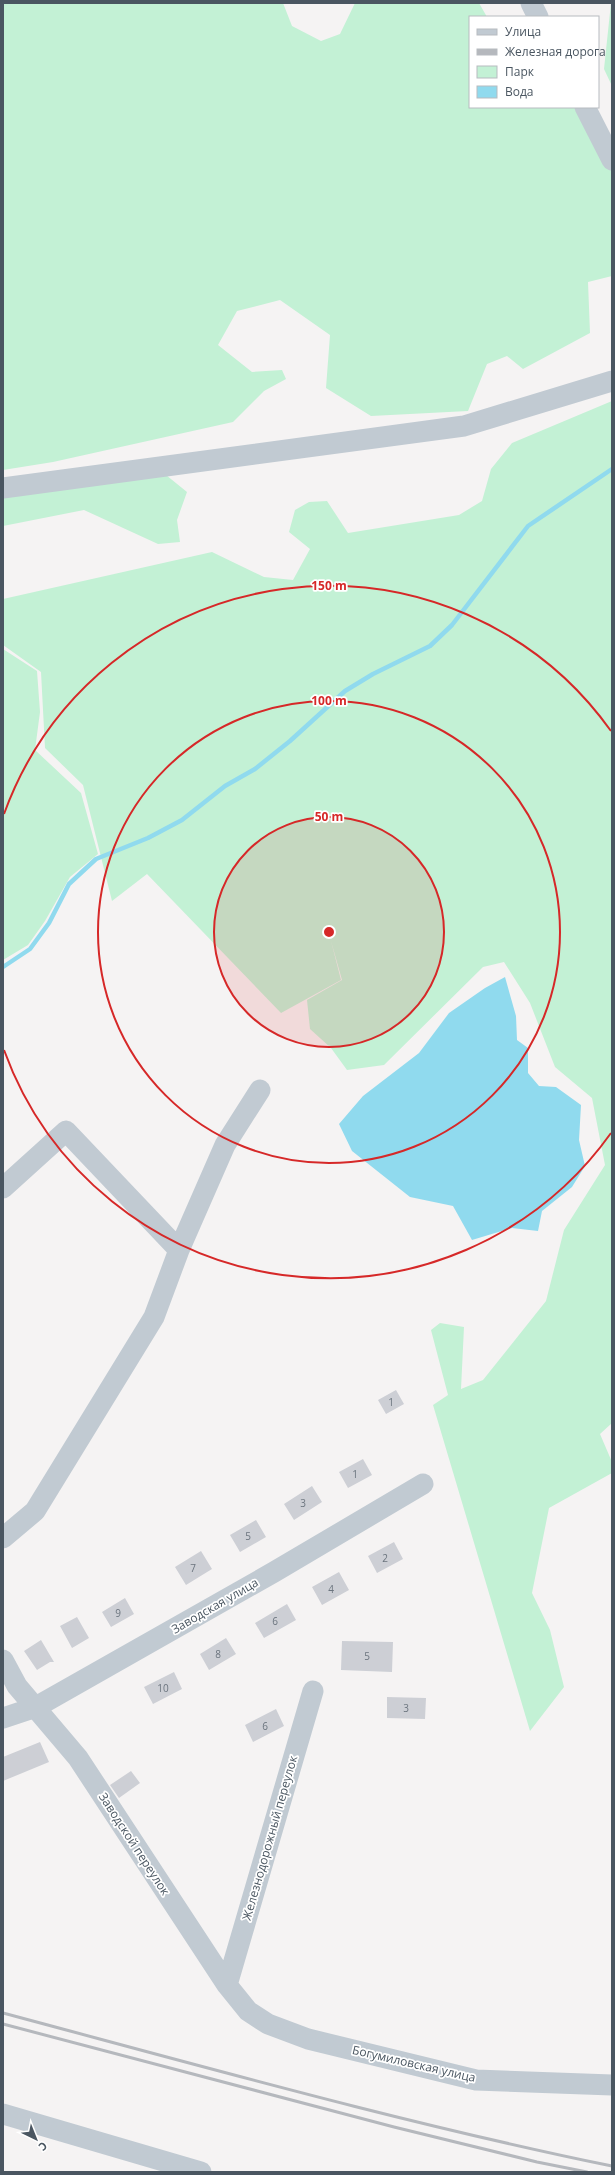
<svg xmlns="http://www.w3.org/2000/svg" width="615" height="2175" viewBox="0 0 615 2175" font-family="'Open Sans',sans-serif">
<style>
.green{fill:#c3f1d5}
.water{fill:#90daee}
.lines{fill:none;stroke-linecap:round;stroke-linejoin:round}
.stream{stroke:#90daee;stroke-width:4.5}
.building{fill:#cdcfd5}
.minor{stroke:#c1cad2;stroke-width:21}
.rail{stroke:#b5b8bd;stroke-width:3}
.ring{fill:none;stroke:#d62828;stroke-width:2}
.labels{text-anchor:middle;stroke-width:3.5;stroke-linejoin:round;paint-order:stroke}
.number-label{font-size:10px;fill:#6b747e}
.street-label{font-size:12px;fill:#4a5661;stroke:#fff}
.centre{fill:#d62828;stroke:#fff;stroke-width:2}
.ring-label{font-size:12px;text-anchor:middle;font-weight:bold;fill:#d62828;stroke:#fff;stroke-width:3.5;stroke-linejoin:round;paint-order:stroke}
</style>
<rect width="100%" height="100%" fill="#f5f3f3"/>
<path class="green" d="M3 3H283L292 26 321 41 340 34 355 3H479L487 17H470V107H578L612 161V276L588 282 590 333 523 369 507 356 487 364 468 411 371 416 326 388 330 335 280 300 237 311 218 345 252 372 282 370 286 379 264 391 233 422 53 462 3 470Z
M611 3H612V86L604 69Z
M612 401V1423L600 1434 612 1462V1473L549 1508 532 1593 550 1630 564 1687 530 1731 433 1405 448 1395 431 1330 440 1323 464 1327 461 1389 483 1380 546 1301 564 1230 605 1165 592 1098 555 1067 530 1003 504 962 483 967 384 1065 347 1070 331 1048 310 1029 307 1000 342 980 331 941 341 980 281 1013 147 874 112 901 83 785 45 748 41 672 3 645V599L212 552 264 577 293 580 310 549 289 532 295 510 309 502 327 501 348 533 459 515 482 501 491 469 512 443Z
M166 475 187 492 177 520 180 542 158 544 84 510 3 526V495Z
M3 649 37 671 40 712 35 750 81 793 98 854 70 877 45 921 28 945 3 960Z"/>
<path class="water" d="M505 977 516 1016 517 1040 528 1048V1073L539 1086 556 1087 581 1105 579 1140 585 1166 572 1187 542 1211 538 1231 512 1228 472 1240 453 1206 410 1197 352 1151 339 1124 363 1096 419 1053 449 1013 485 988Z"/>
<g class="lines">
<path class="stream" d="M3 967 30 949 49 923 69 884 96 859 148 838 182 820 225 786 255 769 290 741 345 691 373 674 430 646 452 625 528 526 612 469"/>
</g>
<path class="building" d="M396 1390 404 1404 386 1414 378 1400Z
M363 1459 372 1475 348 1488 339 1472Z
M312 1486 322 1502 294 1520 284 1504Z
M256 1520 266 1537 240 1552 230 1535Z
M394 1542 403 1559 377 1573 368 1556Z
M201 1551 212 1569 186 1585 175 1567Z
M339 1572 349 1590 322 1605 312 1587Z
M125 1598 134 1614 111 1627 102 1612Z
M287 1604 296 1620 264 1638 255 1623Z
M77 1617 89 1638 72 1648 60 1626Z
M226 1638 236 1654 209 1670 200 1654Z
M41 1640 54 1662H50L37 1670 24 1651Z
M342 1641 393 1642 392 1672 341 1670Z
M174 1672 182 1689 153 1704 144 1687Z
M387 1697 426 1698 425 1719 387 1718Z
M276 1709 284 1726 253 1742 245 1725Z
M40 1742 49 1762 3 1781V1757Z
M131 1771 140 1783 119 1798 110 1785Z"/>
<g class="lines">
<path class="minor" d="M531 3 538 17
M585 107 612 160
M3 488 464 426 612 381
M3 1188 66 1131 179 1250
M3 1538 35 1511 154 1317 179 1250 225 1145 260 1090
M3 1660 17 1686 78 1758 227 1985 248 2011 268 2024 308 2039 476 2080 612 2085
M3 1718 36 1707 274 1572 423 1484
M227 1985 313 1691
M3 2114 201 2172"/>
<path class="rail" d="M3 2013C205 2067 407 2124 612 2166
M3 2024 394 2127 537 2162 587 2172"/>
</g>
<circle cx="329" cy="932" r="115" fill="#d62828" fill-opacity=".12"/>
<g class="ring">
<circle cx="329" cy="932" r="115"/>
<circle cx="329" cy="932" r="231"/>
<path d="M611 1133A346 346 0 0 1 4 1050M4 814A346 346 0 0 1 611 731"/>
</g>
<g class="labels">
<g class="number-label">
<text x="391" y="1406">1</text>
<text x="355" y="1478">1</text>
<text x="303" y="1507">3</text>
<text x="248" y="1540">5</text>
<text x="385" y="1562">2</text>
<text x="193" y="1572">7</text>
<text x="331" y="1593">4</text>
<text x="118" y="1617">9</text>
<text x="275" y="1625">6</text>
<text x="218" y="1658">8</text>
<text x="367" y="1660">5</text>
<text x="163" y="1692">10</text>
<text x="406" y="1712">3</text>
<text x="265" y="1730">6</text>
</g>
<g class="street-label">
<text transform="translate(215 1606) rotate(-30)" y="4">Заводская улица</text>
<text transform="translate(270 1838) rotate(-74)" y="4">Железнодорожный переулок</text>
<text transform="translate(134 1844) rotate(57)" y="4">Заводской переулок</text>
<text transform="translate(414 2064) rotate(13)" y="4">Богумиловская улица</text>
</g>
</g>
<circle cx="329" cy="932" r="6" class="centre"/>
<g class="ring-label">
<text x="329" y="590">150 m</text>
<text x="329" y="705">100 m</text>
<text x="329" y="821">50 m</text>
</g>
<rect width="615" height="2175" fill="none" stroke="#4a5661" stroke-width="8"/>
<rect x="469" y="16" width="130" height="92" fill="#ffffff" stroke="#b7bbc0"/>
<rect x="477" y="29" width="20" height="6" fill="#c1cad2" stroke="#b7bbc0"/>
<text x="505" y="36" font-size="12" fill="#4a5661">Улица</text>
<rect x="477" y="49" width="20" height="6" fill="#b5b8bd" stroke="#b7bbc0"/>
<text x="505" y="56" font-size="12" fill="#4a5661">Железная дорога</text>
<rect x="477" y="66" width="20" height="12" fill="#c3f1d5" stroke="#b7bbc0"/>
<text x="505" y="76" font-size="12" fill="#4a5661">Парк</text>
<rect x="477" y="86" width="20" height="12" fill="#90daee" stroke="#b7bbc0"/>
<text x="505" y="96" font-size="12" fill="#4a5661">Вода</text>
<g transform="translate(36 2139) rotate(137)" stroke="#ffffff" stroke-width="3" paint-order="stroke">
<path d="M0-3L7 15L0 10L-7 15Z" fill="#4a5661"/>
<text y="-6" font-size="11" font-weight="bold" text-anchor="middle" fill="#4a5661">С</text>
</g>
</svg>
